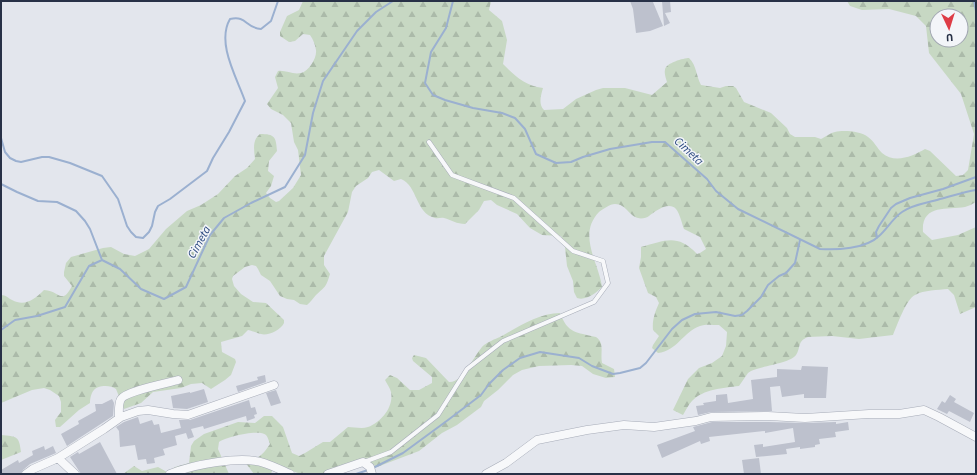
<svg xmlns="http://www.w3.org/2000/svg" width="977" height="475" viewBox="0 0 977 475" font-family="'Source Sans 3',sans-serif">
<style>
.forest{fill:url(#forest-firs);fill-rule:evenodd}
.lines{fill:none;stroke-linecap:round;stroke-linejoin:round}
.stream{stroke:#9bb0d0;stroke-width:2}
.building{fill:#bdc1cd}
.service-casing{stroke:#a7acb8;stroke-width:5}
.minor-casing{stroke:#a7acb8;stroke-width:9}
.service{stroke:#f7f8fa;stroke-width:4}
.minor{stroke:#f7f8fa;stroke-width:8}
.labels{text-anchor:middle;stroke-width:3;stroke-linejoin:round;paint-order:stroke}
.water-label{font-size:12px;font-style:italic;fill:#2d4b81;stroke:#f3f5f9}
</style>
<defs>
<pattern id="forest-firs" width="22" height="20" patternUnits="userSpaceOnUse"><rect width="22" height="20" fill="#c7d8c3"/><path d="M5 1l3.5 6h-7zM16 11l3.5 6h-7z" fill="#abbaa9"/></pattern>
</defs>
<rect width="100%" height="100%" fill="#e3e6ed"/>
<path class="forest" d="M303 1H491L489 10 502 21 507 40 503 64C516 77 524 85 543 88 541 95 538 104 544 110L563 109 576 99 596 90 603 88H625L652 95 667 82C666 79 664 73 665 70 665 63 684 58 689 58 697 66 696 76 701 85L720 88 726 86H733L736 88 744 102 771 113 787 128 790 134 795 137H815L821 139C825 137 830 133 835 132 843 130 861 131 868 137 874 141 877 148 882 153 895 164 913 156 925 149L930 151 956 176 963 175 968 170 974 134 961 94 929 53 926 26 916 16 889 9 862 10 850 6 847 1H976V202C972 204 969 206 965 207 947 210 921 204 923 232L932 240 958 235 976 227V307L960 314 954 295 948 289C938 290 924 290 915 295 906 299 897 326 893 335L859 339 832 336 808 337C797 341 801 348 796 355 791 363 761 366 751 371L748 373 739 386C724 388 703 389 692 401 688 405 686 410 683 415L673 410 688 379 699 368 712 363 722 356 726 346 727 332 719 325C713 325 705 324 700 326 683 332 677 351 658 353L652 348 653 345 659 336 653 330C652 320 655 312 659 303L656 297 648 293 639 268 641 257V247C665 241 677 233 697 254L700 253 706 249 700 237 684 229C682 224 680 214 676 209 669 201 655 211 649 216 647 218 641 219 638 218 629 216 626 204 615 204 610 204 603 209 599 212 577 235 599 263 602 287 596 293 586 301 577 298L574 292 573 281 567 266 565 247 561 236 542 235 530 228 517 214 497 205 491 200 484 201 479 210 465 224C457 224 451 220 444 218 441 217 438 219 435 218 415 213 418 186 401 179L394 181 379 170 372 172 368 178 356 186 352 192 348 212 324 256V265L330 274C326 287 326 286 316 295 313 298 311 302 307 305L300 304 294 300 287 299 280 296 270 281 261 275 258 269 256 266 252 265 245 267 233 276 232 279 234 286 241 294 253 302 266 303 284 320V323C281 330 268 336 261 334 256 333 253 331 248 330L242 336 221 342 222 352 235 359 236 362 231 375 225 380 211 389 202 383 191 384 181 388 153 392 141 403 124 409 116 389C111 385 98 385 94 390 91 393 90 399 90 403L79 410 60 427H56L55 420 61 412V402L59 396 50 390 44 388 32 390 1 403V295C6 295 8 298 12 300 25 307 35 299 44 290 61 291 61 306 72 286L64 276V272L66 263 71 257 103 248 111 247 124 254 135 256 149 249 166 229 187 211 201 205 218 194 235 176 247 168 255 159C254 150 252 140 260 134 275 134 276 137 277 151L269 161 268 171 274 176 271 186 266 193 270 198 276 202 279 201 293 188 301 175 298 150 294 142 291 123 283 115 271 109 267 104 278 88 275 77 278 71C286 70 293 75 301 73 309 71 317 58 316 50 315 44 313 39 310 35L303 34 295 41 289 42 280 36V32L287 16 299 10ZM937 16H961V40H937Z
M560 313C568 334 576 332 596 337 605 343 600 353 602 363L614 369 615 377 606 378 593 374 582 366 571 365 539 366 522 370 513 375 498 390 484 401 481 407 457 425 442 433 419 451 377 467 368 462 362 463 342 474 298 473 274 465 271 474H254L245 462C259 458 262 456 270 444 269 442 268 437 266 435 259 429 226 437 219 442L218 449 229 474H123L134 466 142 471 158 467 167 472 175 467 189 463 191 446 194 441 204 434 238 422 255 423 264 416H272L283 427 292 453 299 456 305 453 323 442H330L348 427C354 427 362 429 368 427 381 422 394 407 391 392 390 388 387 384 385 380L390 375 397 378 410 390H419L432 383V377L413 361 412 358 414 355 426 358 449 382C464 383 474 354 484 345 488 342 495 339 500 337 518 327 539 313 560 313Z
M1 435C17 437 19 435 21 452L1 460Z"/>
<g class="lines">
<path class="stream" d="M453 1 446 28 431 52 425 83 433 95 445 100 473 108 502 113 515 118 525 129 536 154 556 163 571 162 583 157 610 149 652 142H665L707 179 716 191 738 209 820 249C836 250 866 249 879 236 887 229 893 218 902 212 913 204 928 203 940 199 952 196 964 192 976 190
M974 1 976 11
M1 138 5 152 10 158 16 161 21 162 42 157H49L70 163 102 176 118 199 127 226 131 232 136 237 143 238 149 232 152 226 155 212 158 206 170 199 207 171 213 158 229 132 245 101C237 78 216 43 230 19 247 15 245 28 261 29L271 21 278 1
M1 184 17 192 38 201 57 202 76 211 85 221 90 229 102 260
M877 238 876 232 879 226 891 208 896 204 910 198 943 189 976 177
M1 330 15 320 37 316 65 307 89 266 102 260 120 269 141 289 164 299 186 287 210 235 224 218 251 203 285 187 305 155 313 113 323 81 357 31 376 12 393 1
M373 468 403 453 448 420 481 395 489 384 503 370 520 358 540 352 579 358 592 366 613 374 620 373 640 368 646 363 672 329 682 320 695 314 716 312 735 316 742 315 747 311 761 297 768 285 779 276 786 273 795 263 800 240
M356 474 368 470"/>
</g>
<path class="building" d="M630 1 653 2 663 26 650 31 636 33 633 9Z
M662 1H670L671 12 665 13 670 23 664 26Z
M802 366 828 367 826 398H804V394L782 397 780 386 770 387 772 411 711 412 698 415 696 406 704 405 703 403 716 401V395L727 394 728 403 753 399 751 380 777 377V369L801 370Z
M265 375 266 382 238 392 236 386 258 380 257 377Z
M204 389 208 402 187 409 173 408 171 396 190 392V393Z
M276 390 281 403 271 406 266 393Z
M950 395 956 399 954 402 974 413 970 422 949 411 947 414 937 409 942 401 945 403Z
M112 399 114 403 113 416 67 446 61 434 79 424 78 421 96 411 95 404H102Z
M249 400 251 408 255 407 257 414 254 415 255 418 247 421 246 416 204 429 203 426 191 429 194 437 188 439 186 433 175 436 177 445 163 449 165 455 154 458 155 463 147 464 146 459 138 460 135 445 120 447 119 431 116 427 124 422 138 417 140 424 152 420 154 425 159 424 161 433 181 428 179 420H190Z
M712 422H768L805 423 836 422V424L848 422 849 430 835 432 836 437 819 439 820 444 815 445V447L800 449V447L786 449 787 454 756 457 754 445 763 444V447L795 442 793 428 765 433V431L709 437 710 441 701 444 700 441 662 458 657 445 695 431 693 427Z
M100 442 117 474H81L70 457 78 452 79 454Z
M44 446 45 450 53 446 56 453 30 464 23 470 21 474H1V470L18 460 19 463 33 455 32 451Z
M759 458 761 474H744L742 460Z"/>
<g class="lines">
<g class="service-casing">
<path id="service" d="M364 462 391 452 438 415 467 369 503 341 594 302 608 283 603 261 573 251 514 198 452 175 429 142"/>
</g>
<g class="minor-casing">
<path id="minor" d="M119 418C119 413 118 404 121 399 126 391 168 383 178 380
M58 458 104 429 121 417 138 411 148 410 173 414 188 415 274 385
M26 474 33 469 58 458 75 474
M170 474C192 465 241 455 264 463 273 466 281 470 290 474
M328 474 363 462 370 467 372 474
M486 474 506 463 537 440 587 430 624 425 654 427 696 421 711 417 768 416 805 418 869 414H899L924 410 939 417 976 437"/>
</g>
<use href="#service" class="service"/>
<use href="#minor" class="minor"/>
</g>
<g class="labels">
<g class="water-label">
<text transform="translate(689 151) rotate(43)" y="4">Cimeta</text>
<text transform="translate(199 242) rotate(-61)" y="4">Cimeta</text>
</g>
</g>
<rect width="977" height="475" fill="none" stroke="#283147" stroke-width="4"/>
<g transform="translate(949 28) rotate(176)"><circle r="19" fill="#f3f5f9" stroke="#a2a7b2"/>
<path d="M0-3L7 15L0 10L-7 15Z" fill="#de3c46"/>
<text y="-6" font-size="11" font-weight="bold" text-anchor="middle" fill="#283147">U</text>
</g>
</svg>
